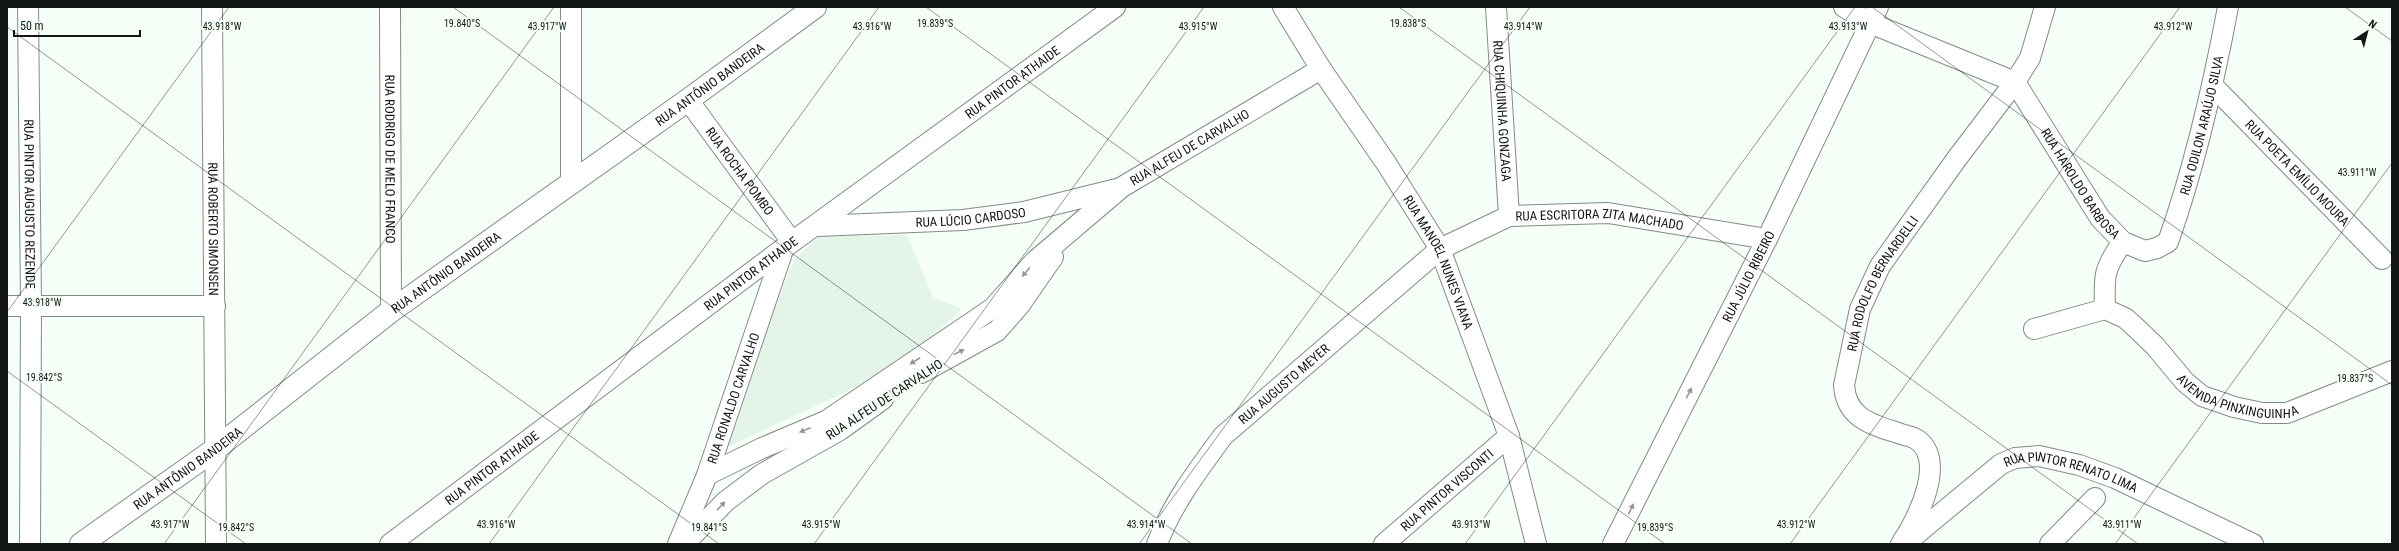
<svg xmlns="http://www.w3.org/2000/svg" width="2399" height="551" viewBox="0 0 2399 551" font-family="'Roboto Condensed',sans-serif">
<style>
.built{fill:#e4f4e8}
.lines{fill:none;stroke-linecap:round;stroke-linejoin:round}
.minor-casing{stroke:#828c84;stroke-width:22}
.tertiary-casing{stroke:#828c84;stroke-width:24}
.minor{stroke:#fff;stroke-width:20}
.tertiary{stroke:#fff;stroke-width:22}
.oneway{fill:#959795}
.ticks{fill:none;stroke:#131714;stroke-width:1;stroke-opacity:0.45}
.labels{text-anchor:middle;stroke-width:4;stroke-linejoin:round;paint-order:stroke}
.street-label{font-size:13px;fill:#131714;stroke:#f5fff7}
.ticks-label{font-size:10px;text-anchor:middle;fill:#131714;stroke:#f5fff7;stroke-width:4;stroke-linejoin:round;paint-order:stroke}
</style>
<rect width="100%" height="100%" fill="#f5fff7"/>
<path class="built" d="M907 235 933 297 962 309 897 368 719 451 794 260 820 236Z"/>
<g class="lines">
<g class="minor-casing">
<g id="minor">
<path id="s1" d="M28 7 31 305 30 544"/>
<path id="s2" d="M212 7 216 544"/>
<path id="s3" d="M390 7 391 311"/>
<path id="s4" d="M1283 7 1321 69 1386 163 1440 249 1509 436 1536 544"/>
<path id="s5" d="M1496 7 1509 216"/>
<path id="s6" d="M1844 7 1870 23 2015 82 2100 218 2123 242 2145 251 2157 248 2168 242C2195 166 2213 87 2228 7"/>
<path id="s7" d="M2213 86 2382 259"/>
<path id="s8" d="M688 100 792 242"/>
<path d="M571 182V7"/>
<path id="s9" d="M817 226 963 220 1024 212 1117 189"/>
<path d="M7 306H215"/>
<path d="M2105 309C2104 277 2103 269 2123 242"/>
<path id="s10" d="M2034 329 2105 309 2125 318 2133 325 2155 346 2185 382 2202 396 2234 407 2262 413H2287L2392 371"/>
<path d="M921 373 997 331 1019 306 1053 257"/>
<path id="s11" d="M707 475 762 448 826 421 993 308 1035 261 1122 187 1321 69"/>
<path id="s12" d="M1908 541 2001 464 2015 458 2039 456 2079 465 2115 478 2253 544"/>
<path id="s13" d="M390 544 792 242 1115 7"/>
<path id="s14" d="M678 544 707 475 783 250"/>
<path d="M684 544 726 501 762 474 840 430 883 399"/>
<path id="s15" d="M1157 544C1172 504 1198 470 1223 436L1440 249 1509 216 1608 213 1767 239"/>
<path id="s16" d="M1384 544 1509 436"/>
<path id="s17" d="M1613 544 1767 239 1878 7"/>
<path id="s18" d="M1901 544C1917 521 1948 459 1916 439 1911 436 1903 435 1898 433 1871 424 1846 418 1844 385L1860 309 1880 266 1958 157 2015 82 2030 58 2045 7"/>
<path d="M2050 544 2095 498"/>
</g>
</g>
<g class="tertiary-casing">
<g id="tertiary">
<path id="s19" d="M81 544 214 450 391 311 688 100 815 7"/>
</g>
</g>
<use href="#minor" class="minor"/>
<use href="#tertiary" class="tertiary"/>
</g>
<defs><path id="oneway-solid" d="M-6-.8H1V-3.2L6.5 0L1 3.2V.8H-6Z"/></defs>
<g class="oneway">
<use href="#oneway-solid" transform="translate(1026 272) rotate(130)"/>
<use href="#oneway-solid" transform="translate(959 352) rotate(-26)"/>
<use href="#oneway-solid" transform="translate(915 361) rotate(147)"/>
<use href="#oneway-solid" transform="translate(1689 393) rotate(-63)"/>
<use href="#oneway-solid" transform="translate(805 430) rotate(158)"/>
<use href="#oneway-solid" transform="translate(721 506) rotate(-46)"/>
<use href="#oneway-solid" transform="translate(1631 509) rotate(-63)"/>
</g>
<path class="ticks" d="M453 7 1192 544M926 7 1665 544M1399 7 2138 544M1872 7 2392 385M2345 7 2392 41M7 27 719 544M7 312 229 7M7 371 246 544M164 544 554 7M489 544 879 7M814 544 1204 7M1139 544 1530 7M1465 544 1855 7M1790 544 2180 7M2115 544 2392 163"/>
<g class="labels">
<g class="street-label">
<text dy="5" stroke="none"><textPath href="#s13" startOffset="775">RUA PINTOR ATHAIDE</textPath></text>
<text dy="5" stroke="none"><textPath href="#s19" startOffset="779">RUA ANTÔNIO BANDEIRA</textPath></text>
<text dy="5" stroke="none"><textPath href="#s5" startOffset="104">RUA CHIQUINHA GONZAGA</textPath></text>
<text dy="5" stroke="none"><textPath href="#s6" startOffset="551">RUA ODILON ARAÚJO SILVA</textPath></text>
<text dy="5" stroke="none"><textPath href="#s11" startOffset="588">RUA ALFEU DE CARVALHO</textPath></text>
<text dy="5" stroke="none"><textPath href="#s3" startOffset="152">RUA RODRIGO DE MELO FRANCO</textPath></text>
<text dy="5" stroke="none"><textPath href="#s8" startOffset="88">RUA ROCHA POMBO</textPath></text>
<text dy="5" stroke="none"><textPath href="#s7" startOffset="121">RUA POETA EMÍLIO MOURA</textPath></text>
<text dy="5" stroke="none"><textPath href="#s6" startOffset="308">RUA HAROLDO BARBOSA</textPath></text>
<text dy="5" stroke="none"><textPath href="#s1" startOffset="197">RUA PINTOR AUGUSTO REZENDE</textPath></text>
<text dy="5" stroke="none"><textPath href="#s9" startOffset="154">RUA LÚCIO CARDOSO</textPath></text>
<text dy="5" stroke="none"><textPath href="#s15" startOffset="581">RUA ESCRITORA ZITA MACHADO</textPath></text>
<text dy="5" stroke="none"><textPath href="#s2" startOffset="222">RUA ROBERTO SIMONSEN</textPath></text>
<text dy="5" stroke="none"><textPath href="#s4" startOffset="300">RUA MANOEL NUNES VIANA</textPath></text>
<text dy="5" stroke="none"><textPath href="#s19" startOffset="455">RUA ANTÔNIO BANDEIRA</textPath></text>
<text dy="5" stroke="none"><textPath href="#s13" startOffset="451">RUA PINTOR ATHAIDE</textPath></text>
<text dy="5" stroke="none"><textPath href="#s17" startOffset="300">RUA JÚLIO RIBEIRO</textPath></text>
<text dy="5" stroke="none"><textPath href="#s18" startOffset="323">RUA RODOLFO BERNARDELLI</textPath></text>
<text dy="5" stroke="none"><textPath href="#s15" startOffset="207">RUA AUGUSTO MEYER</textPath></text>
<text dy="5" stroke="none"><textPath href="#s10" startOffset="240">AVENIDA PINXINGUINHA</textPath></text>
<text dy="5" stroke="none"><textPath href="#s14" startOffset="156">RUA RONALDO CARVALHO</textPath></text>
<text transform="translate(884 399) rotate(-33)" y="5">RUA ALFEU DE CARVALHO</text>
<text dy="5" stroke="none"><textPath href="#s19" startOffset="131">RUA ANTÔNIO BANDEIRA</textPath></text>
<text dy="5" stroke="none"><textPath href="#s13" startOffset="127">RUA PINTOR ATHAIDE</textPath></text>
<text dy="5" stroke="none"><textPath href="#s12" startOffset="194">RUA PINTOR RENATO LIMA</textPath></text>
<text dy="5" stroke="none"><textPath href="#s16" startOffset="83">RUA PINTOR VISCONTI</textPath></text>
</g>
</g>
<g class="ticks-label">
<text x="462" y="27">19.840°S</text>
<text x="935" y="27">19.839°S</text>
<text x="1408" y="27">19.838°S</text>
<text x="222" y="30">43.918°W</text>
<text x="547" y="30">43.917°W</text>
<text x="872" y="30">43.916°W</text>
<text x="1198" y="30">43.915°W</text>
<text x="1523" y="30">43.914°W</text>
<text x="1848" y="30">43.913°W</text>
<text x="2173" y="30">43.912°W</text>
<text x="2357" y="176">43.911°W</text>
<text x="42" y="306">43.918°W</text>
<text x="44" y="381">19.842°S</text>
<text x="2355" y="382">19.837°S</text>
<text x="170" y="528">43.917°W</text>
<text x="496" y="528">43.916°W</text>
<text x="821" y="528">43.915°W</text>
<text x="1146" y="528">43.914°W</text>
<text x="1471" y="528">43.913°W</text>
<text x="1796" y="528">43.912°W</text>
<text x="2122" y="528">43.911°W</text>
<text x="236" y="531">19.842°S</text>
<text x="709" y="531">19.841°S</text>
<text x="1655" y="531">19.839°S</text>
</g>
<rect width="2399" height="551" fill="none" stroke="#131714" stroke-width="16"/>
<g transform="translate(2367 32) rotate(36)" stroke="#f5fff7" stroke-width="3" paint-order="stroke">
<path d="M0-3L7 15L0 10L-7 15Z" fill="#131714"/>
<text y="-6" font-size="11" font-weight="bold" text-anchor="middle" fill="#131714">N</text>
</g>
<path d="M14 30v6h126v-6" fill="none" stroke="#131714" stroke-width="2"/>
<text x="20" y="30" font-size="12" fill="#131714" stroke="#f5fff7" stroke-width="3" paint-order="stroke">50 m</text>
</svg>
